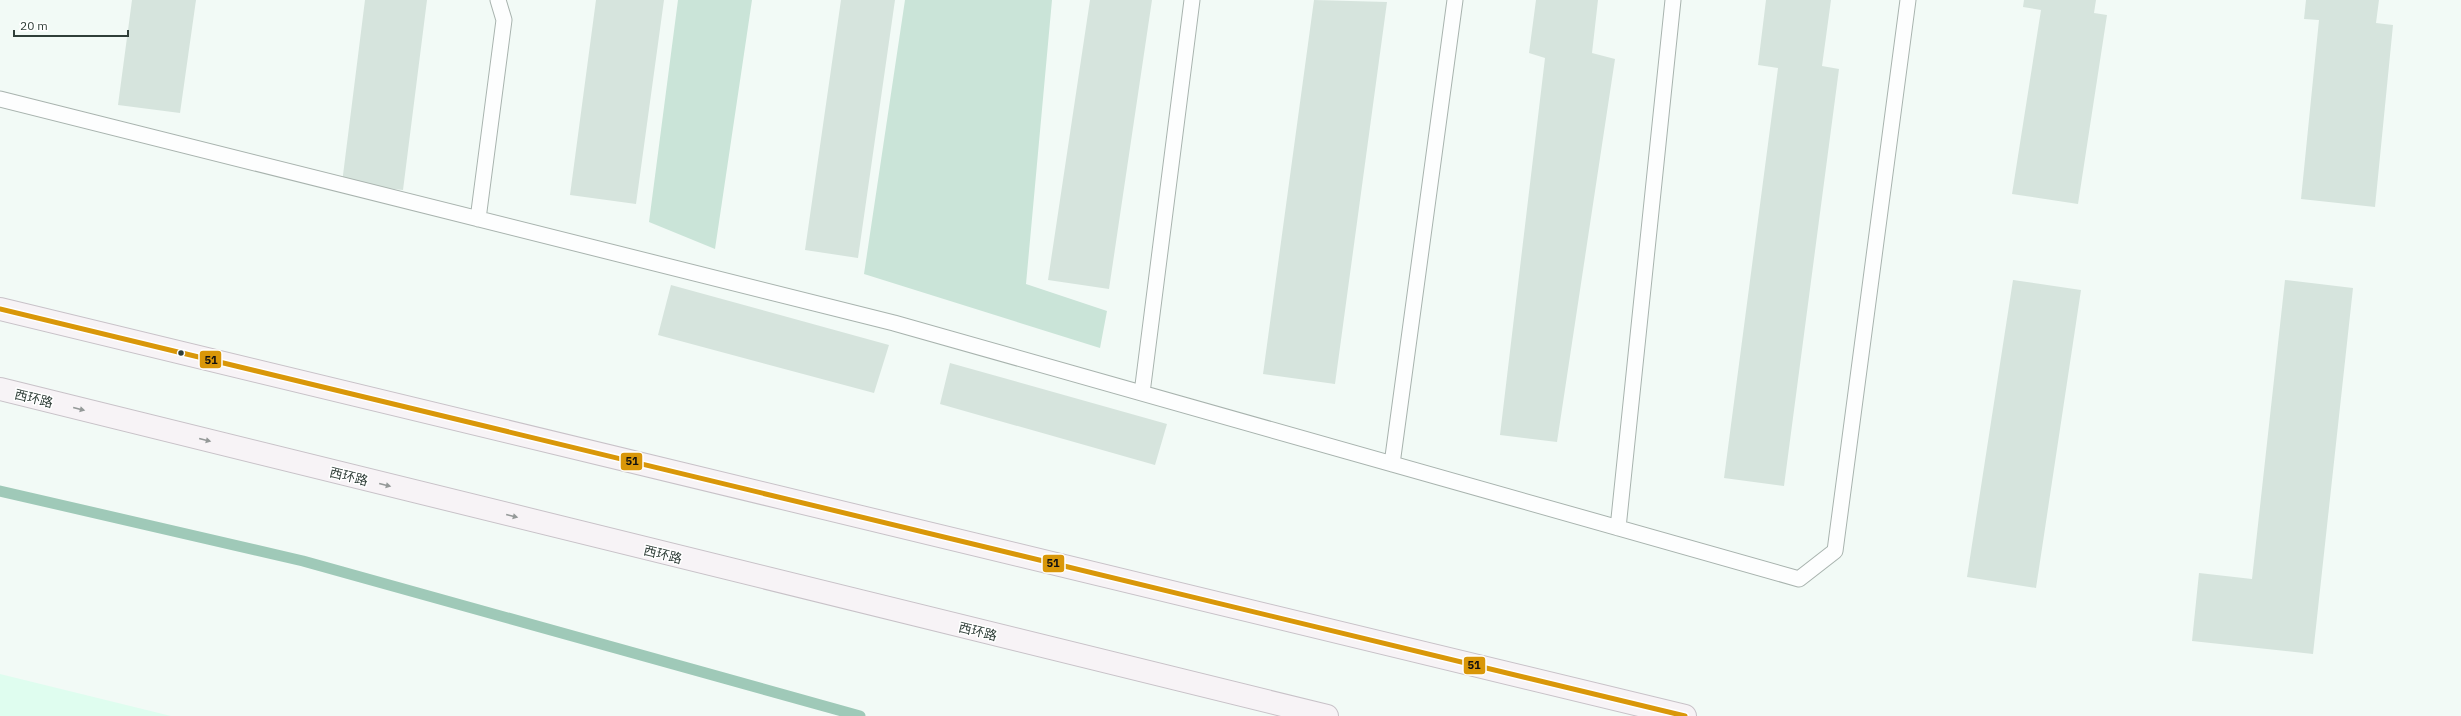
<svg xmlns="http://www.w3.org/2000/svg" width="2461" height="716" viewBox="0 0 2461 716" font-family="'IBM Plex Sans','Noto Sans SC',sans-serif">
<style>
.built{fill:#dffdef}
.green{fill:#cae4d8}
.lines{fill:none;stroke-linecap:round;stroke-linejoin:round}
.stream{stroke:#9fc9b8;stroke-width:11}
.building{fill:#d6e4dd}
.service-casing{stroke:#a8b3ae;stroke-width:17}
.primary-casing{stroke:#c8c2c8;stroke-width:24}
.service{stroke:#fdfefe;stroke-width:15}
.primary{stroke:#f7f3f6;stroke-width:22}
.bus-1-casing{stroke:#fff;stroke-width:8}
.bus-1{stroke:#d99709;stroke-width:5}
.oneway{fill:#949998}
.bus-dot{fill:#303f39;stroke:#fff;stroke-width:1.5}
.labels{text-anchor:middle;stroke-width:3;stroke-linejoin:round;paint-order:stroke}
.street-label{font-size:13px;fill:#303f39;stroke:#fff}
.line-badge{stroke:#fff;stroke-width:1.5}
.pale-badge-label{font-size:11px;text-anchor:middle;font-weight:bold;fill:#111}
</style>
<rect width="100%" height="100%" fill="#f2faf6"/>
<path class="built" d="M0 674 171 716H0Z"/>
<path class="green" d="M678 0H752L715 249 649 222Z
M905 0H1052L1026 284 1107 311 1100 348 864 274Z"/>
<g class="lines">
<path class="stream" d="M0 491 303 561 860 716"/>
</g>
<path class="building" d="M132 0H196L180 113 118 105Z
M365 0H427L403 190 342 183Z
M596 0H664L636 204 570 195Z
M841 0H895L858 258 805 250Z
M1090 0H1152L1109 289 1048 280Z
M1314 0 1387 2 1335 384 1263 374Z
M1536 0H1598L1592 53 1615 59 1557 442 1500 435 1545 58 1529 53Z
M1766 0H1831L1822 66 1839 69 1784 486 1724 478 1778 68 1758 65Z
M2024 0H2096L2094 13 2107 15 2078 204 2012 194 2041 10 2023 7Z
M2306 0H2379L2376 23 2393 25 2375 207 2301 199 2319 20 2304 19Z
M2013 280 2081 290 2036 588 1967 577Z
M2285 280 2353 288 2313 654 2192 641 2199 573 2252 579Z
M671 285 889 345 874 393 658 335Z
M950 363 1167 424 1155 465 940 404Z"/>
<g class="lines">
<g class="service-casing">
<path id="service" d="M0 99 894 323 1799 579 1835 551 1908 0
M478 219 504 20 498 0
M1142 393 1192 0
M1392 464 1455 0
M1618 528 1673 0"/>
</g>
<g class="primary-casing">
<path id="primary" d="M0 309 1685 716
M0 389 1327 716"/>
</g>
<use href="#service" class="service"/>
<use href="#primary" class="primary"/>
<g class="bus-1-casing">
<path id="bus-1" d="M0 309 1685 716"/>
</g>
<use href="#bus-1" class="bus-1"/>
</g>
<defs><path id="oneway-solid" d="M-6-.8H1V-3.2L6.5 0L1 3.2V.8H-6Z"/></defs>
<g class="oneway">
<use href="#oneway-solid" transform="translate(79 409) rotate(14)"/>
<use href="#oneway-solid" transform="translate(205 440) rotate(14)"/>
<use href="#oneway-solid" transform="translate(385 485) rotate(14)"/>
<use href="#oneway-solid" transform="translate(512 516) rotate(14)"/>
</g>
<circle class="bus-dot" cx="181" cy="353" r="3.5"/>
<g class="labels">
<g class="street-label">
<text transform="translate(34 398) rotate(14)" y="5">西环路</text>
<text transform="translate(349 476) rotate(14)" y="5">西环路</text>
<text transform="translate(663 554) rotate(14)" y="5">西环路</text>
<text transform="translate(978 631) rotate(14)" y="5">西环路</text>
</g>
</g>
<g class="line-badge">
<rect x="199" y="350" width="23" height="19" rx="4" fill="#d99709"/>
<rect x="620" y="452" width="23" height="19" rx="4" fill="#d99709"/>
<rect x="1042" y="554" width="23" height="19" rx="4" fill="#d99709"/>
<rect x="1463" y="656" width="23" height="19" rx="4" fill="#d99709"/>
</g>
<g class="pale-badge-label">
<text x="211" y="364">51</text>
<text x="632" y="465">51</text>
<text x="1053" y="567">51</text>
<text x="1474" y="669">51</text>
</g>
<path d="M14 30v6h114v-6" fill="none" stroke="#303f39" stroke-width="2"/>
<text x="20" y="30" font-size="12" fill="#303f39" stroke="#ffffff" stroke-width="3" paint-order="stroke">20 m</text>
</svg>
